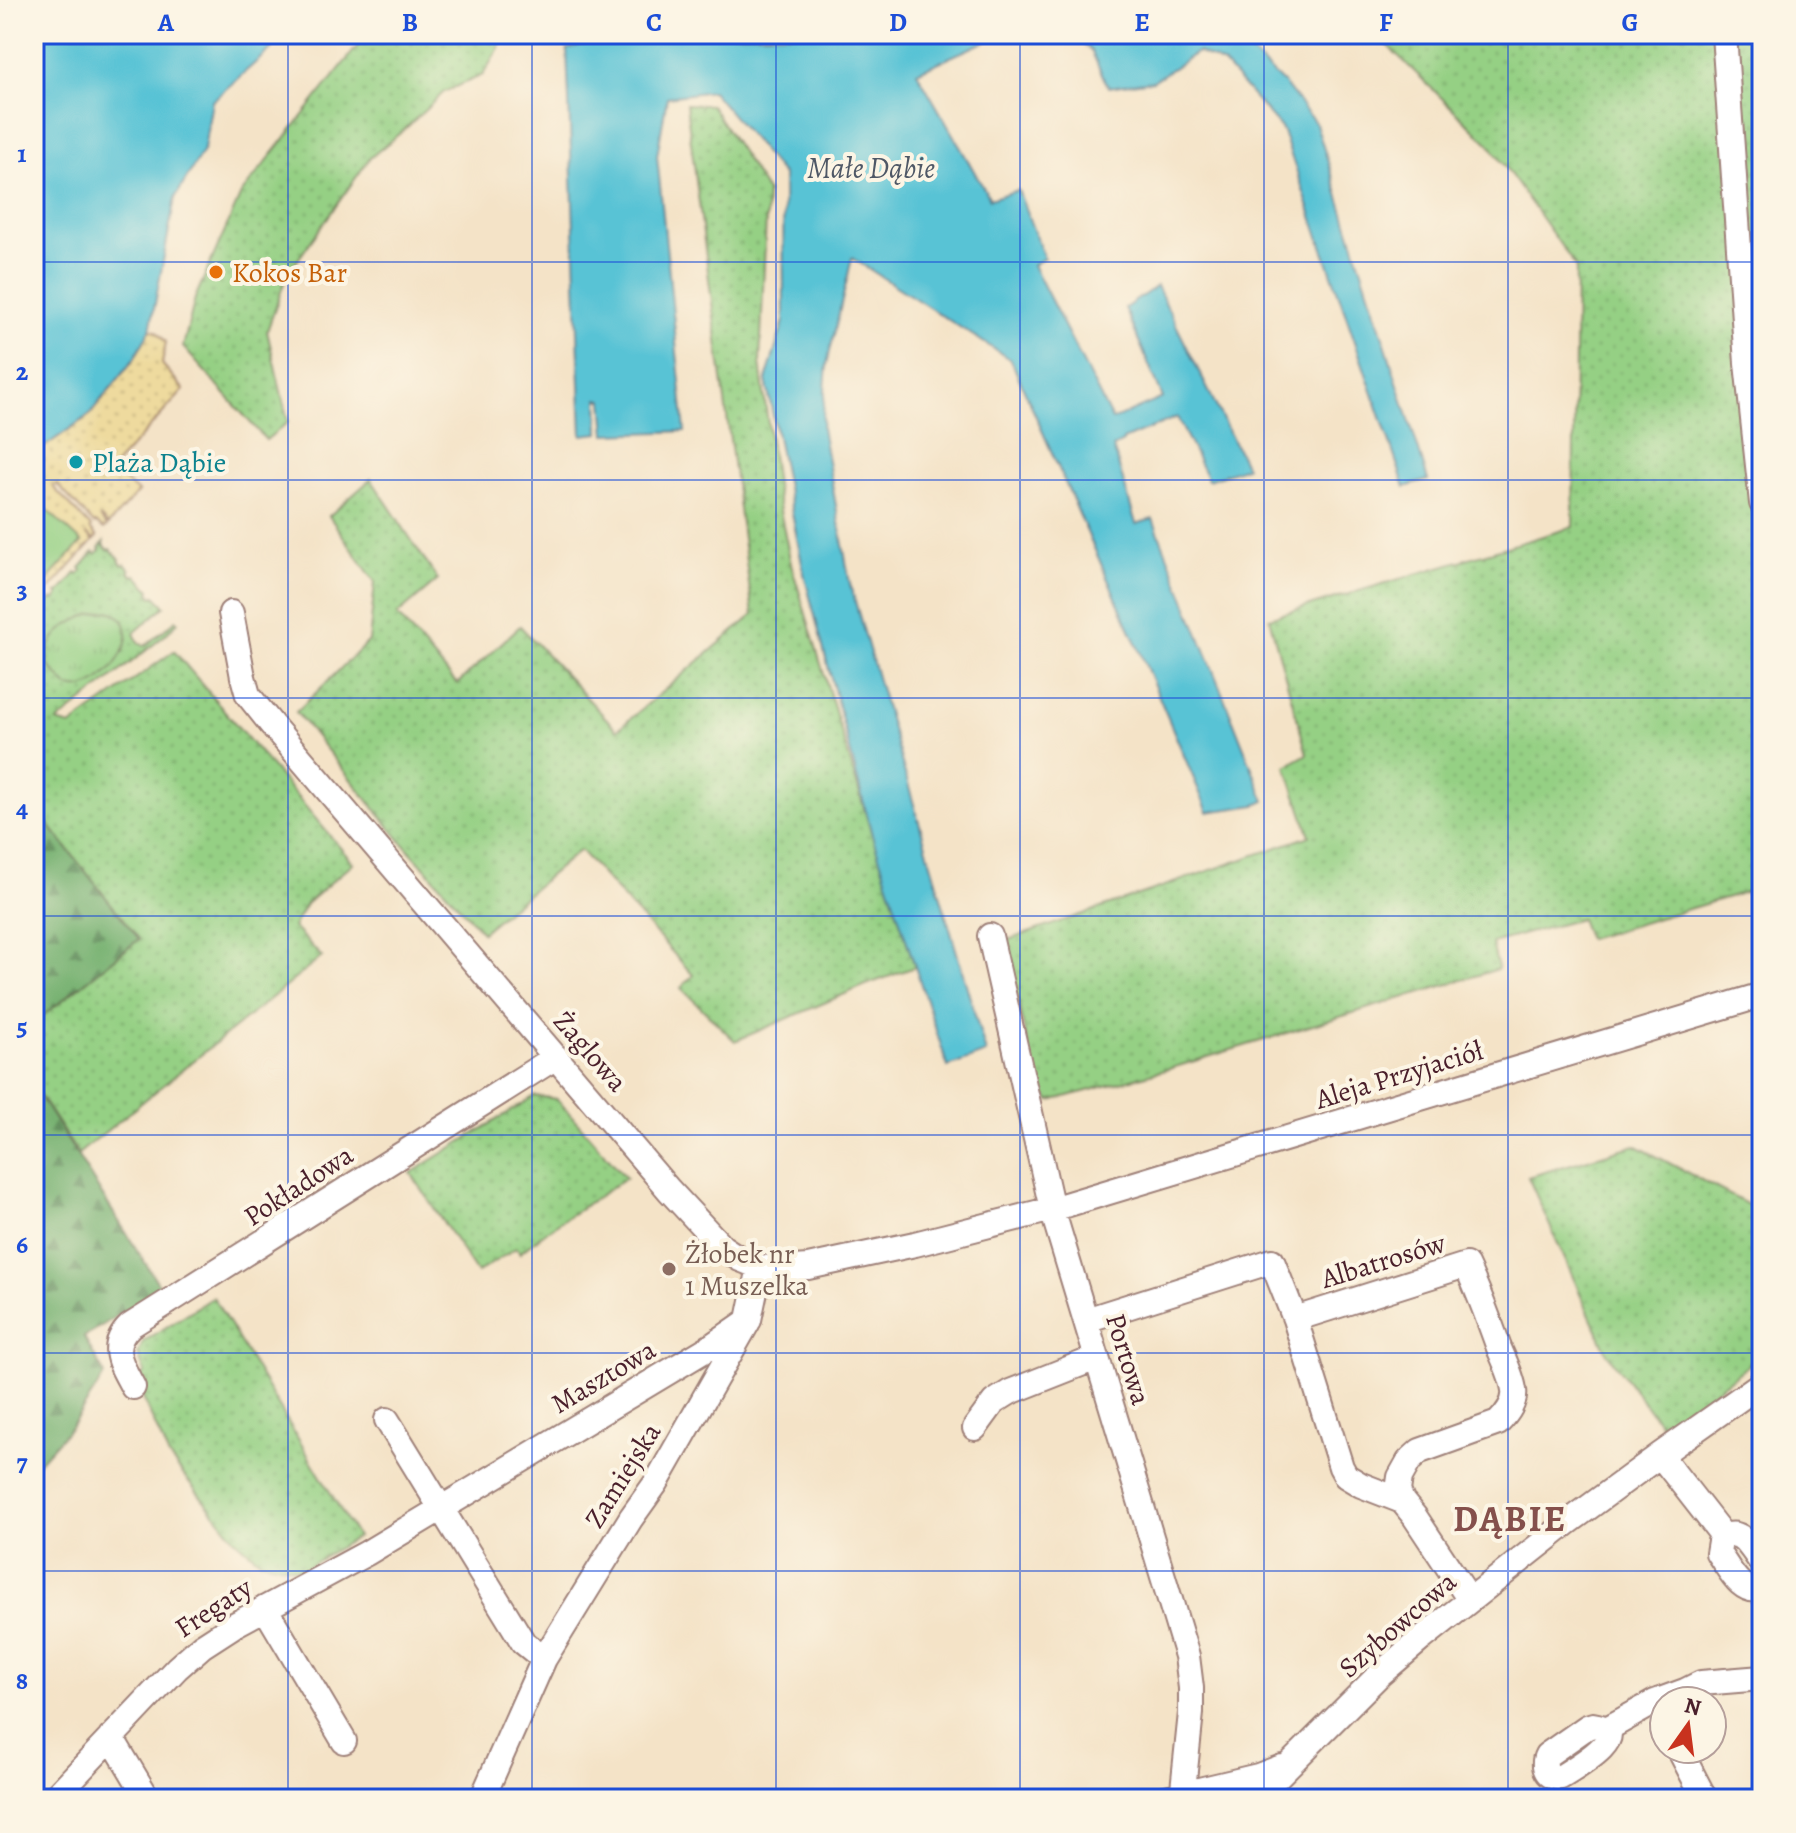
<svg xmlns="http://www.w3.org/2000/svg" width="1796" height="1833" viewBox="0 0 1796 1833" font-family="Alegreya,serif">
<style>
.grass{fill:url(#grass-dots);stroke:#707858;stroke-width:2}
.forest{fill:url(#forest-firs);stroke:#61684e;stroke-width:2}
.sand{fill:url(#sand-dots);stroke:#9c7c64;stroke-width:2}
.park{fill:url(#park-tufts);stroke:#707858;stroke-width:2}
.garden{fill:#95d084;stroke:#707858;stroke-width:2}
.water{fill:#59c3d5;stroke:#527180;stroke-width:2}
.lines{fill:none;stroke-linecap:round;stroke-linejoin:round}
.minor-casing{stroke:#9f8179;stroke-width:28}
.minor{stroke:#fff;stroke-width:24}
.grid{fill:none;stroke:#1d4ed8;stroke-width:2;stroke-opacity:0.55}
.food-dot{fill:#e8710a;stroke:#fcf5e5;stroke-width:3}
.culture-dot{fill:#0f9aa8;stroke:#fcf5e5;stroke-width:3}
.education-dot{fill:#8d6e63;stroke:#fcf5e5;stroke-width:3}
.labels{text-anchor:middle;stroke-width:8;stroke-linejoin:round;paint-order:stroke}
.food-label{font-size:28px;fill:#c56008;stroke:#fcf5e5;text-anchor:start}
.culture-label{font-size:28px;fill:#0d838f;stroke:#fcf5e5;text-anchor:start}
.street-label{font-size:28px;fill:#4a1f2b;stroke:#fcf5e5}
.education-label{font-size:28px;fill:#785e54;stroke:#fcf5e5;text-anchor:start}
.water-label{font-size:30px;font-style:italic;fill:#4f5866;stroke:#fcf5e5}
.district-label{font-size:36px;font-weight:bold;letter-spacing:2px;fill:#85504c;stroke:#fcf5e5}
.neatline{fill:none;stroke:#1d4ed8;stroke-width:3}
.grid-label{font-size:26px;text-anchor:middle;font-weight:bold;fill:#1d4ed8}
</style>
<defs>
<pattern id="grass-dots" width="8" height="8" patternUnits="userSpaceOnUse" patternTransform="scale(2)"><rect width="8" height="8" fill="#95d084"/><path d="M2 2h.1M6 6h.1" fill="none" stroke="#82b272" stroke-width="1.8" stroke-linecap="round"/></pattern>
<pattern id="forest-firs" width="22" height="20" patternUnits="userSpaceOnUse" patternTransform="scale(2)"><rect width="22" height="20" fill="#78b272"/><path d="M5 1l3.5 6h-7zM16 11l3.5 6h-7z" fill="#64905e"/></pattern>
<pattern id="sand-dots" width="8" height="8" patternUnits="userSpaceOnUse" patternTransform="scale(2)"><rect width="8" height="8" fill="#eeda9e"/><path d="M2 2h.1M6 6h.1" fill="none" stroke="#cebb88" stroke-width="1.8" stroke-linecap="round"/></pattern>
<pattern id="park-tufts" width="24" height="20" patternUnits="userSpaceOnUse" patternTransform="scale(2)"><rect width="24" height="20" fill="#95d084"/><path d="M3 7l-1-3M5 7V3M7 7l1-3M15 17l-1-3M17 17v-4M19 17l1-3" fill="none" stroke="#82b272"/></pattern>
</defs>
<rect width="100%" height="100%" fill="#fcf5e5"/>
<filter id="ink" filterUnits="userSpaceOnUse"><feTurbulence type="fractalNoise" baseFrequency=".0125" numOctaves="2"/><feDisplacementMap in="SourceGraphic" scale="16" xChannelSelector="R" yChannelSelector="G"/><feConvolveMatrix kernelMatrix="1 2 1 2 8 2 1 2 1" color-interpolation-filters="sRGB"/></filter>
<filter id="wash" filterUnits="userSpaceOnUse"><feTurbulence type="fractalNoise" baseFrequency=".006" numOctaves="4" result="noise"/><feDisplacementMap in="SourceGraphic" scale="32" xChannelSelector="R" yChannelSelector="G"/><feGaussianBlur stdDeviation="1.8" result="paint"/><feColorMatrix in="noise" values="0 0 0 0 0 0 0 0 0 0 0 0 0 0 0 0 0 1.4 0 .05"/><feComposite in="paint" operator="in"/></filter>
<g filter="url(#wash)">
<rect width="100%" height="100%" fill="#f4e3c7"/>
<path class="grass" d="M367 34H502L499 48 483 75 444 92 406 128 370 158 287 275 267 331 288 422 266 440 183 347 195 298 241 194Z
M1369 34H1762V887L1588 939 1580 919 1492 943 1498 969 1165 1070 1050 1101 1034 1075 1005 941 1310 836 1286 766 1307 754 1269 618 1573 527 1576 267 1489 144 1383 41Z
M686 104 711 105 767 192 760 363 778 501 791 564 872 835 915 967 866 985 735 1041 681 988 693 975 580 850 482 932 402 842 296 712 369 641 375 582 329 516 371 479 438 580 397 615 457 684 520 626 617 730 753 615Z
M104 542V546L108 550 110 549 120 559 119 560 122 565 125 564 130 570 129 572 133 576 136 575 150 590 149 592 152 597 155 596 165 606 134 633 138 642 145 646 176 620 178 622 164 636 57 722 70 726 174 651 353 863 306 904 293 927 322 957 78 1154 34 1087V1023L139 939 36 809 34 789V621L35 620 34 617 40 614 39 612 52 599 55 600 59 595 57 593 60 592 76 573 78 575 82 570 80 568 94 552 96 554 100 550 99 548Z
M535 1096 557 1099 626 1178 548 1230 520 1253 516 1248 477 1273 411 1173Z
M1635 1145 1762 1212V1355L1664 1429 1607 1353 1528 1177Z
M213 1297 357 1537 302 1570 261 1561 236 1540 169 1457 135 1380 145 1373 138 1354 143 1342Z"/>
<path class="forest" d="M34 789 36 809 139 939 34 1023Z
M34 1087 161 1288 84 1337 105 1375 71 1427 34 1468Z"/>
<path class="sand" d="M150 330 156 331 166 342 162 364 184 390 111 469 138 492 108 525 101 518H100L107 526 104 529 96 523 94 524 57 484 53 487 91 527 90 529 97 537 94 540 86 534 93 541 44 596 39 592 34 597V454L90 415 134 359Z"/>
<path class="park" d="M110 611C150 627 111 683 81 688 77 689 73 688 68 687L48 665C48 658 47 652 50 645 59 625 88 612 110 611Z"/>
<path class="garden" d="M34 498 82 542 38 590 34 586Z"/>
<path class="water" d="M34 34H288L212 101 204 149 175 198 150 330 134 359 89 415 34 454Z
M624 34H1002L917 72 990 199 1018 190 1044 258 1033 265 1112 420 1163 398 1125 308 1157 286 1246 467 1208 480 1177 417 1123 440V442L1113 447 1136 524 1153 519 1265 801 1256 805 1208 812 1140 652 1011 360 852 258 827 364 822 428 850 584 986 1053 948 1067 872 835 804 574 766 380 784 321 783 175 712 91 667 97 657 156 685 431 606 434 603 400 598 399 599 433 582 435 567 49Z
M1069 34H1247L1241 43 1285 85 1316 124 1428 480 1405 487 1282 129 1224 64 1198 52 1153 81 1108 87 1091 50Z"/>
</g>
<g filter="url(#ink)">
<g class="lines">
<g class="minor-casing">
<path id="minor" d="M1724 34 1747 363 1762 503
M231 613 243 677 248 695 272 725 669 1190 722 1247 740 1259 760 1267 778 1269 808 1267 915 1244 1052 1209 1762 995
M990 936 1052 1209 1187 1656 1191 1688V1713L1182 1799
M1295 1319 1466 1265C1479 1292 1489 1320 1499 1348 1504 1360 1512 1376 1514 1390 1516 1402 1506 1415 1498 1423L1420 1451 1409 1461 1400 1477 1398 1491 1402 1501
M1086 1320 1272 1261 1295 1319 1341 1467 1346 1476 1361 1485 1402 1501 1415 1517 1470 1600
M133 1387C121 1364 108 1347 130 1326L556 1057
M387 1420 523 1642 544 1659
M975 1428 994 1402 1010 1392 1096 1358
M1660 1455 1724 1537
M1762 1563C1751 1549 1739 1522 1720 1541L1718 1553C1729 1568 1741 1596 1762 1588
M265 1608 344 1741
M1677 1701 1685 1691 1701 1683 1762 1678
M1593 1725C1639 1732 1572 1770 1561 1777 1548 1780 1541 1766 1547 1755L1587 1727Z
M1605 1730 1655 1702 1685 1691
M111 1737 148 1799
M1679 1749 1705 1799
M53 1799 177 1668 202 1646 236 1624 367 1553 710 1347 749 1320
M482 1799 544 1659 631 1518 656 1483 749 1320 760 1267
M1161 1799 1258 1776 1282 1767
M1255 1799 1379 1675 1421 1639 1566 1524 1660 1455 1762 1383"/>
</g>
<use href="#minor" class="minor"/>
</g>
</g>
<path class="grid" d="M288 34V1799M532 34V1799M776 34V1799M1020 34V1799M1264 34V1799M1508 34V1799M34 262H1762M34 480H1762M34 698H1762M34 916H1762M34 1135H1762M34 1353H1762M34 1571H1762"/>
<circle class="food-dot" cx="216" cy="272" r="8"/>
<circle class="culture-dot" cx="76" cy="462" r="8"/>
<circle class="education-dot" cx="669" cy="1269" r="8"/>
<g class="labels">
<g class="food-label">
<text x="232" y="282">Kokos Bar</text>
</g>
<g class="culture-label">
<text x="92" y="472">Plaża Dąbie</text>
</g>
<g class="street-label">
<text transform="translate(591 1051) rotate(49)" y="10">Żaglowa</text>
<text transform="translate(1399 1074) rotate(-17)" y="10">Aleja Przyjaciół</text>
<text transform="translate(298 1185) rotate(-33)" y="10">Pokładowa</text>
<text transform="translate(1383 1260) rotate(-17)" y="10">Albatrosów</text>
<text transform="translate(1129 1359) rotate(73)" y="10">Portowa</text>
<text transform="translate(603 1376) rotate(-31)" y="10">Masztowa</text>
<text transform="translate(622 1475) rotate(-58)" y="10">Zamiejska</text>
<text transform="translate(213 1607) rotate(-33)" y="10">Fregaty</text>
<text transform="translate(1397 1624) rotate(-41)" y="10">Szybowcowa</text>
</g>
<g class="education-label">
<text x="685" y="1263">Żłobek nr<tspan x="685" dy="32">1 Muszelka</tspan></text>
</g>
<g class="water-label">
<text x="871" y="178">Małe Dąbie</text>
</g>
<g class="district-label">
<text x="1510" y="1531">DĄBIE</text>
</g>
</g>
<rect width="1796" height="1833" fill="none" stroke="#fcf5e5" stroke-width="88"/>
<g transform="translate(1688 1725) rotate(14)"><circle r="38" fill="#fcf5e5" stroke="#b59f9b" stroke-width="2"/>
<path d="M0-6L14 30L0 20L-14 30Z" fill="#c8321e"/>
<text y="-12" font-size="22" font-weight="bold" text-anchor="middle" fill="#4a1f2b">N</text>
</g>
<rect x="44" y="44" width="1708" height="1745" class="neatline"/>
<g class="grid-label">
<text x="166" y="31">A</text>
<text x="410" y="31">B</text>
<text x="654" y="31">C</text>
<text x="898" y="31">D</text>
<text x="1142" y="31">E</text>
<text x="1386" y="31">F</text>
<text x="1630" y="31">G</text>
<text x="22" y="162">1</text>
<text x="22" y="380">2</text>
<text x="22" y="598">3</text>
<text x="22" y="817">4</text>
<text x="22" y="1035">5</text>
<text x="22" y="1253">6</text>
<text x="22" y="1471">7</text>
<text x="22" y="1689">8</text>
</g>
</svg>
